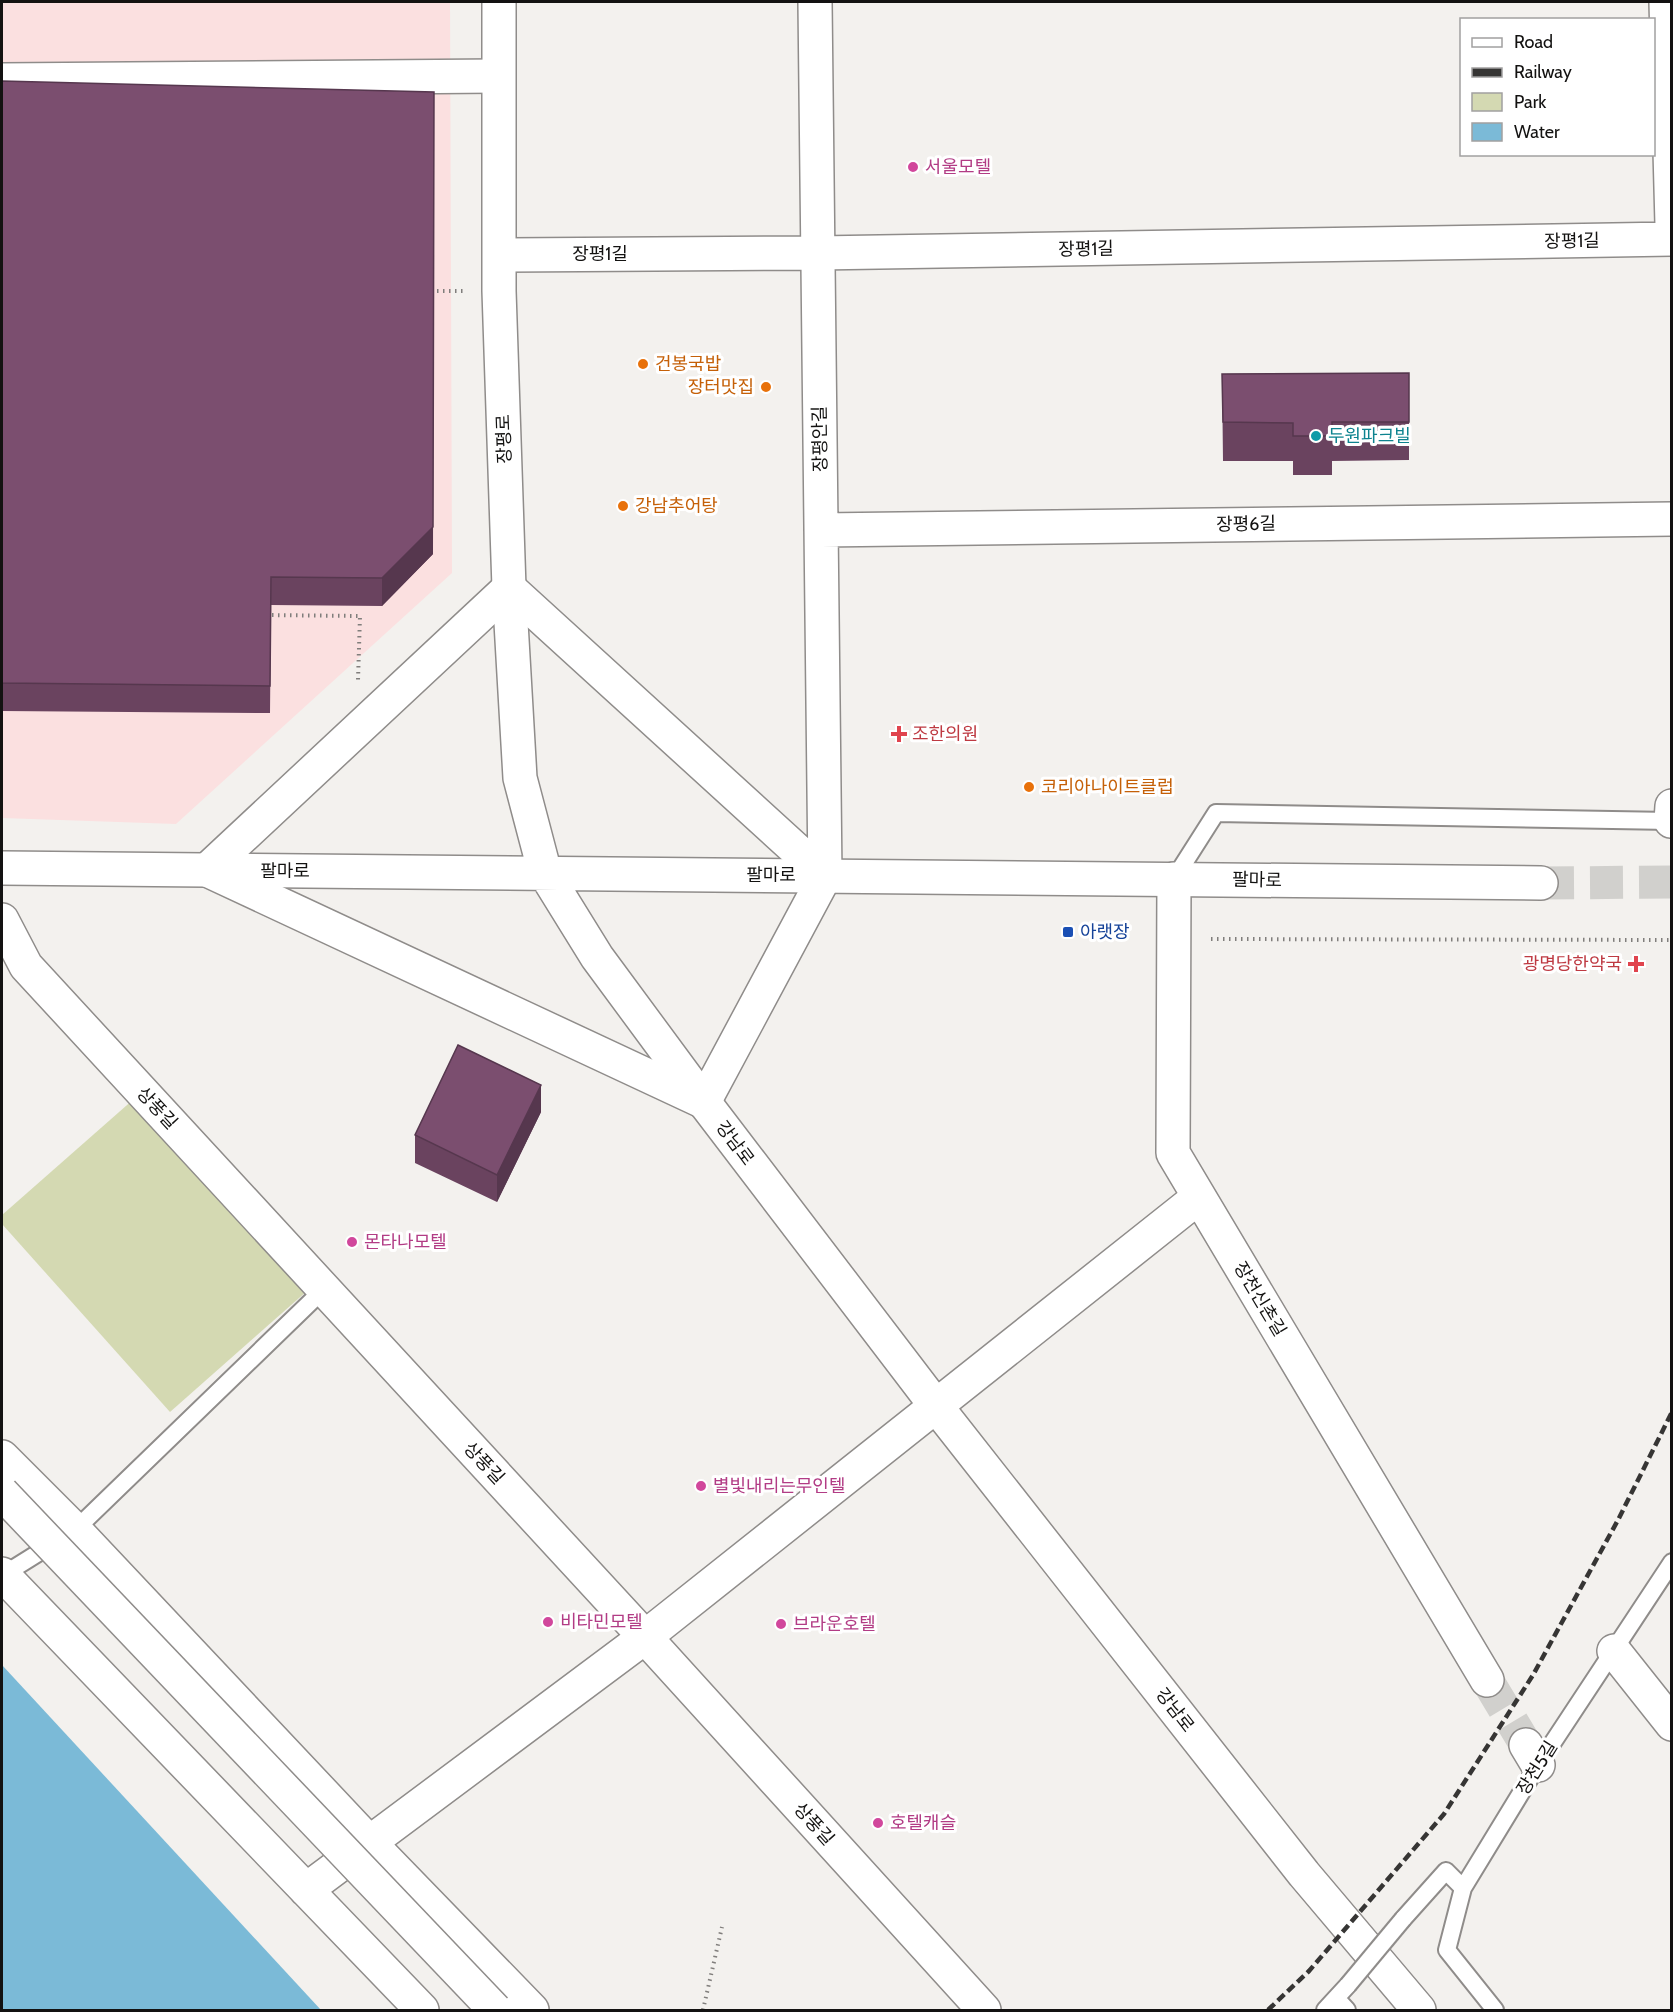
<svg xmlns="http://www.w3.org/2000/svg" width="1673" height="2012" viewBox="0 0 1673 2012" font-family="Cabin,'Noto Sans KR',sans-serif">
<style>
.commercial{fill:#fbe0e0}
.green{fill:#d4d9b2}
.water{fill:#7bbad7}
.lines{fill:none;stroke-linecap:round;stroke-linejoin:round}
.minor-tunnel{stroke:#d1d0cd;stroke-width:33;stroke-dasharray:33 16;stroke-linecap:butt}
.secondary-tunnel{stroke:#d1d0cd;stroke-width:33;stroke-dasharray:33 16;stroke-linecap:butt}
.service-casing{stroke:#8f8c8a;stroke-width:20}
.minor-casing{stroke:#8f8c8a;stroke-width:36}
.secondary-casing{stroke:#8f8c8a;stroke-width:36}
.path{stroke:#807e7c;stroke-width:4;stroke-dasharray:1.5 4.5;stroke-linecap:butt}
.service{stroke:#fff;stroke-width:16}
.minor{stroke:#fff;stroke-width:33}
.secondary{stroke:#fff;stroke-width:33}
.rail{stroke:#363534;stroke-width:4.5;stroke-dasharray:9 4.5;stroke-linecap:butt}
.service-bridge-casing{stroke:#8f8c8a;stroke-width:20;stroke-linecap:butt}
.secondary-bridge-casing{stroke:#8f8c8a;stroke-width:36;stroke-linecap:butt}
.service-bridge{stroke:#fff;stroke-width:16}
.secondary-bridge{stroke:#fff;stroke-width:33}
.wall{fill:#6a435f}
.shaded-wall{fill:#56374e}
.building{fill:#7b4e6f;stroke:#56374e;stroke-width:1.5}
.hotel-dot{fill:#d1479c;stroke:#fff;stroke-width:2}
.food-dot{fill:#e8710a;stroke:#fff;stroke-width:2}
.culture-dot{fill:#0f9aa8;stroke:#fff;stroke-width:2}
.health-dot{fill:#e0444e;stroke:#fff;stroke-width:2}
.transit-dot{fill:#1a4fb4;stroke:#fff;stroke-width:2}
.labels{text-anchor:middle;stroke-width:6;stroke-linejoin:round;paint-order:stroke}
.hotel-label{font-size:18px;fill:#b23c85;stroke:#fff;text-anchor:start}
.street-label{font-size:18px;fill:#131211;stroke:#fff}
.food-label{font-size:18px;fill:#c56008;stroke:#fff;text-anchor:start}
.culture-label{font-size:18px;fill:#0d838f;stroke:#fff;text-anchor:start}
.health-label{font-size:18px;fill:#be3a42;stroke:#fff;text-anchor:start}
.transit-label{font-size:18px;fill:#164399;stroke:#fff;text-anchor:start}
</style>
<rect width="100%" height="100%" fill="#f3f1ee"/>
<path class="commercial" d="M2 2H450L452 573 176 824 2 818Z"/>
<path class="green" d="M135 1098 307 1291 170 1412 2 1224V1215Z"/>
<path class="water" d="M2 1665 321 2010H2Z"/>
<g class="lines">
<path class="minor-tunnel" d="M1487 1680 1526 1745"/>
<path class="secondary-tunnel" d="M1541 883 1672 882"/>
<g class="service-casing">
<path id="service" d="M1174 879 1216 813 1671 821
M3 1575 75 1530 324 1289
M1403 1919 1446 1871 1463 1888
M1325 2010 1336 1998
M1347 2010 1336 1998 1348 1985
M1495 2010 1447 1950 1463 1888 1538 1765 1672 1562"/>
</g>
<g class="minor-casing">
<path id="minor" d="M815 2 825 876 704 1102 207 870 509 588 825 876
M1666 2 1672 225
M2 80 498 76
M500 255 818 253 1672 239
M821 530 1672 519
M1671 821 1672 806
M1174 879 1173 1153 1487 1680
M2 920 26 966 645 1637 984 2010
M2 1457 75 1530 369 1842 532 2010
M2 1574 422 2010
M1614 1651 1672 1724
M1526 1745 1538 1765
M306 1890 645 1637 1199 1197"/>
</g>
<g class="secondary-casing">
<path id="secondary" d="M499 2V291L509 588 520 778 545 873 597 957 704 1102 936 1406 1304 1874 1419 2010
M2 868 1541 883"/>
</g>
<path class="path" d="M431 291H463
M266 615 360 616 358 680
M1211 939 1672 940
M703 2010 722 1927"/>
<use href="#service" class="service"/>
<use href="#minor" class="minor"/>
<use href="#secondary" class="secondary"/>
<path class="rail" d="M1268 2010 1309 1971 1444 1814 1533 1675 1618 1520 1672 1412"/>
<g class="service-bridge-casing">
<path id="service-bridge" d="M1348 1985 1403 1919"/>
</g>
<g class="secondary-bridge-casing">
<path id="secondary-bridge" d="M2 1493 495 2010"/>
</g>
<use href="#service-bridge" class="service-bridge"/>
<use href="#secondary-bridge" class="secondary-bridge"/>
</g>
<path class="wall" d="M2 81 433 554 382 606 271 605 270 713 2 711Z
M1409 373V460L1332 461V475H1293V461H1223L1222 374Z
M541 1112 497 1202 415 1163V1135Z"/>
<path class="shaded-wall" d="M434 92 433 554 382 606V578Z
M541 1085V1112L497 1202V1175Z"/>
<path class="building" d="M2 81 434 92 433 527 382 578 271 577 270 686 2 683Z
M1409 373V422H1332V436H1293V423L1223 422 1222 374Z
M458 1045 541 1085 497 1175 415 1135Z"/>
<g class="hotel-dot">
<circle cx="913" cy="167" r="6"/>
<circle cx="352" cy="1242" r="6"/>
<circle cx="701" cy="1486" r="6"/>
<circle cx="548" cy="1622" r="6"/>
<circle cx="781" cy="1624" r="6"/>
<circle cx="878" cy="1823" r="6"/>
</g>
<g class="food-dot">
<circle cx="643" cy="364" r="6"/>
<circle cx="766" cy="387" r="6"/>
<circle cx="623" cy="506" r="6"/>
<circle cx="1029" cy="787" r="6"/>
</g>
<circle class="culture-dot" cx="1316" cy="436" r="6"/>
<g class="health-dot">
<path d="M896 725h6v6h6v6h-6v6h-6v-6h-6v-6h6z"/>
<path d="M1633 955h6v6h6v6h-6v6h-6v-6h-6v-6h6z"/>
</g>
<rect class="transit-dot" x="1062" y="926" width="12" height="12" rx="3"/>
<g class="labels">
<g class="hotel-label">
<text x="925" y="173">서울모텔</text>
<text x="364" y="1248">몬타나모텔</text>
<text x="713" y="1492">별빛내리는무인텔</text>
<text x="560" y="1628">비타민모텔</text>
<text x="793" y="1630">브라운호텔</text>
<text x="890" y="1829">호텔캐슬</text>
</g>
<g class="street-label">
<text transform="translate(1572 241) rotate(-1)" y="6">장평1길</text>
<text transform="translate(1086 249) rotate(-1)" y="6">장평1길</text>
<text x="600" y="260">장평1길</text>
<text transform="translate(504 439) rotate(-92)" y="6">장평로</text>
<text transform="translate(820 439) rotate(-91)" y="6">장평안길</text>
<text transform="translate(1246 524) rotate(-1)" y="6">장평6길</text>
<text x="285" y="877">팔마로</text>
<text x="771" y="881">팔마로</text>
<text transform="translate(1257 880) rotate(1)" y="6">팔마로</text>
<text transform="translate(157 1108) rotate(47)" y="6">상풍길</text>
<text transform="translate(735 1143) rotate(53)" y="6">강남로</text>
<text transform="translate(1260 1299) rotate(59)" y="6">장천신촌길</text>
<text transform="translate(484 1463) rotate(47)" y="6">상풍길</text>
<text transform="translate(1175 1710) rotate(52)" y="6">강남로</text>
<text transform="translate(1537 1768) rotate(-58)" y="6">장천5길</text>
<text transform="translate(814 1824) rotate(48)" y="6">상풍길</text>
</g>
<g class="food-label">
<text x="655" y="370">건봉국밥</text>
<text x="754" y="393" text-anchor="end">장터맛집</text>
<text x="635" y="512">강남추어탕</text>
<text x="1041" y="793">코리아나이트클럽</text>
</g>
<g class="culture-label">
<text x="1328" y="442">두원파크빌</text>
</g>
<g class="health-label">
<text x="912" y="740">조한의원</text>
<text x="1622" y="970" text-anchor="end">광명당한약국</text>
</g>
<g class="transit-label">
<text x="1080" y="938">아랫장</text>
</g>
</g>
<rect width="1673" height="2012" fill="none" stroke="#131211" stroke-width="6"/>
<rect x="1460" y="18" width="195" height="138" fill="#ffffff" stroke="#a1a0a0" stroke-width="1.5"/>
<rect x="1472" y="38" width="30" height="9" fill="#ffffff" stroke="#a1a0a0" stroke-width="1.5"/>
<text x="1514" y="48" font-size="18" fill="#131211">Road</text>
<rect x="1472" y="68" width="30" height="9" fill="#363534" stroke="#a1a0a0" stroke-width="1.5"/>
<text x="1514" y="78" font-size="18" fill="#131211">Railway</text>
<rect x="1472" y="93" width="30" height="18" fill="#d4d9b2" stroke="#a1a0a0" stroke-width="1.5"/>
<text x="1514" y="108" font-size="18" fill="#131211">Park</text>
<rect x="1472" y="123" width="30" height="18" fill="#7bbad7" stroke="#a1a0a0" stroke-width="1.5"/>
<text x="1514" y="138" font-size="18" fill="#131211">Water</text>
</svg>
